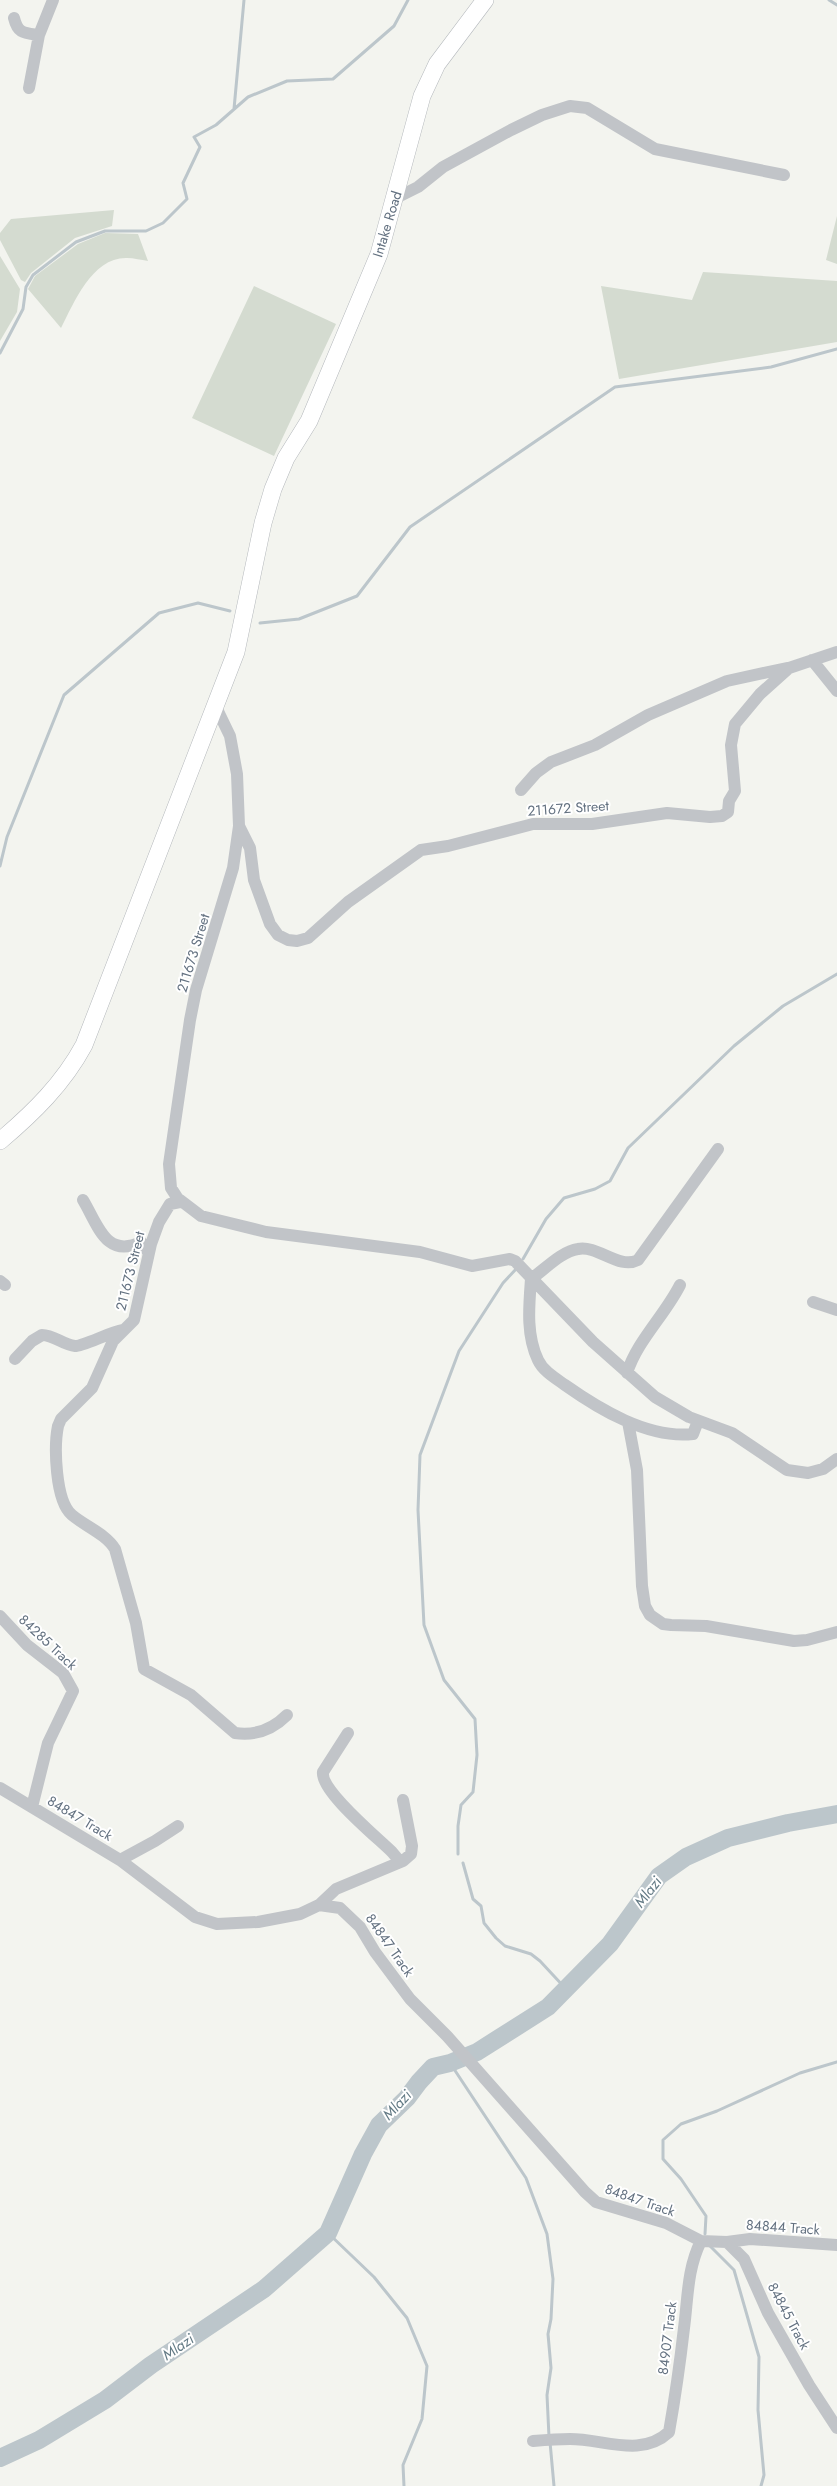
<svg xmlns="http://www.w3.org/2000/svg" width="837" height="2486" viewBox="0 0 837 2486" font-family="Jost,sans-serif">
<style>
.green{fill:#d4dbd0}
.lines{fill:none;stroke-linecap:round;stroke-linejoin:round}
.stream{stroke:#bcc6cb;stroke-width:3}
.river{stroke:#bcc6cb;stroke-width:18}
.secondary-casing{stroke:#b4b8bc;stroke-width:18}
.street{stroke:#c1c4c8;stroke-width:12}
.secondary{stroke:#fff;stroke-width:17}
.labels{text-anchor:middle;stroke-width:4;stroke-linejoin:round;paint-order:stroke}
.street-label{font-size:14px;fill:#637180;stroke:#fff}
.water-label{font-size:15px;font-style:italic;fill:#637a85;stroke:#fff}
</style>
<rect width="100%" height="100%" fill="#f3f4ef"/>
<path class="green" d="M114 210 112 226 75 238 31 273 25 282 21 280 0 240V233L11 219Z
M837 216V264L826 260Z
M105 233 138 234 148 261C141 260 134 258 127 258 92 257 74 303 61 328L28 289 35 276 78 244Z
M0 256 20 289 17 312 0 341Z
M703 272 837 281V342L619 379 601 286 692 300Z
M254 286 336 324 274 456 192 418Z"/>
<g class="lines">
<path class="stream" d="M829 0 837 5
M234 109 244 0
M0 353 23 309 26 287 33 275 76 242 105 231H146L163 223 187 199 183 183 200 147 194 137 216 125 248 97 287 81 333 79 394 26 408 0
M260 623 299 619 357 596 410 527 615 387 771 367 837 349
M0 866 7 837 64 695 159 613 198 603 230 611
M523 1259 546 1219 564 1198 595 1189 610 1181 628 1148 734 1046 783 1006 837 974
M458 1854V1826L461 1805 473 1792 477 1755 475 1719 444 1680 424 1625 418 1510 420 1455 459 1351 503 1283 517 1268
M463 1863 473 1899 481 1906 484 1923 496 1938 505 1946 531 1954 540 1961 566 1989
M450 2063 526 2178 547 2234 553 2279 551 2319 548 2334 551 2368 547 2395 549 2437
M328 2233 374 2277 407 2318 427 2366 422 2419 403 2465 404 2486
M705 2234 706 2216 681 2179 663 2159V2140L681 2124 717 2111 800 2073 837 2062
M710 2246 734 2270 759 2357 758 2410 764 2475 761 2486
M550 2442 554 2486"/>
<path class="river" d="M0 2458 39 2440 105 2400 151 2365 264 2289 328 2233 363 2154 379 2125 407 2098 419 2082 433 2067 450 2063 477 2052 548 2007 610 1944 659 1876 686 1857 728 1838 788 1823 837 1814"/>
<g class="secondary-casing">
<path id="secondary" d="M0 1141C33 1113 63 1084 84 1045L236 652 263 523 273 489 286 458 309 421 379 254 422 96 437 64 485 0"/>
</g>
<path class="street" d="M14 18C18 34 24 33 39 35
M29 88 39 35 53 0
M396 198 418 187 443 167 511 130 542 115 570 106 587 108 655 149 784 175
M812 660 837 691
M216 707 230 736 237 774 239 826 250 848 254 880 270 924 278 935 288 940 297 941 308 938 348 902 421 850 448 846 533 824H592L667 813 710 817 722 816 728 812 729 801 735 791 731 745 735 724 760 694 789 668 837 652
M521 790 536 773 551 762 595 745 648 715 727 681 787 668
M83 1200C98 1225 106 1259 141 1242L148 1252
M180 1202 171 1188 169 1164 190 1020 196 990 233 868 239 826
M0 1281 5 1285
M813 1302 837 1310
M15 1359 32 1341 42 1335C54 1335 63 1345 75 1346 84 1346 110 1332 123 1330
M627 1373C637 1341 665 1315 680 1285
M698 1421 693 1434C648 1439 599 1409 565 1385 555 1378 543 1371 538 1360 526 1335 529 1306 531 1279 544 1270 562 1251 578 1249 598 1245 619 1270 638 1260L718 1149
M628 1422 637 1470 642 1586 645 1606 650 1615 663 1624 671 1625 706 1626 794 1641 807 1640 837 1632
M0 1616 27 1645 63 1673 73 1691 48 1743 32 1807
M287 1715C273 1729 255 1736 235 1733L191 1695 144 1669 136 1623 115 1549C106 1534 85 1526 72 1515 55 1501 54 1446 58 1426L61 1419 92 1388 113 1341 134 1320 151 1244 159 1222 170 1204 180 1202V1200L201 1216 266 1232 420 1252 472 1266 510 1259 515 1261 593 1342 655 1397 689 1417 732 1433 787 1470 808 1473 823 1469 837 1459
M348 1733 323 1772C320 1791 378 1838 392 1852L397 1858V1863
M0 1788 120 1860 195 1917 217 1924 258 1922 300 1914 319 1905 340 1908 360 1927 375 1952 410 1999 447 2036 585 2192 596 2202 666 2223 701 2241 727 2242 744 2259 768 2313 809 2385 837 2428
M120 1860 155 1841 178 1826
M319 1905 336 1889 403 1861 411 1854 412 1846 403 1800
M727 2242 750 2239 837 2245
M533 2441C545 2440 558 2439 570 2439 604 2439 641 2458 669 2432 675 2398 680 2363 684 2328 688 2298 687 2269 701 2241"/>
<use href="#secondary" class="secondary"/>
</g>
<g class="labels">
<g class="street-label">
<text transform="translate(387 224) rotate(-73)" y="5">Intake Road</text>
<text transform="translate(568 808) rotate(-4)" y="5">211672 Street</text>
<text transform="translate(193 953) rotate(-73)" y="5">211673 Street</text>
<text transform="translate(130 1271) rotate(-76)" y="5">211673 Street</text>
<text transform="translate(48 1642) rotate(43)" y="5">84285 Track</text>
<text transform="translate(80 1818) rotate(31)" y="5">84847 Track</text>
<text transform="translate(390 1945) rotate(55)" y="5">84847 Track</text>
<text transform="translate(640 2200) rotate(19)" y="5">84847 Track</text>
<text transform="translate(783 2227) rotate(4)" y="5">84844 Track</text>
<text transform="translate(789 2316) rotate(62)" y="5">84845 Track</text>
<text transform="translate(667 2338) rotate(-83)" y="5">84907 Track</text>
</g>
<g class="water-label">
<text transform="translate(648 1892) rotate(-52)" y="5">Mlazi</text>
<text transform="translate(397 2105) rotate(-47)" y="5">Mlazi</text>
<text transform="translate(178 2347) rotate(-34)" y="5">Mlazi</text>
</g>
</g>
</svg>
